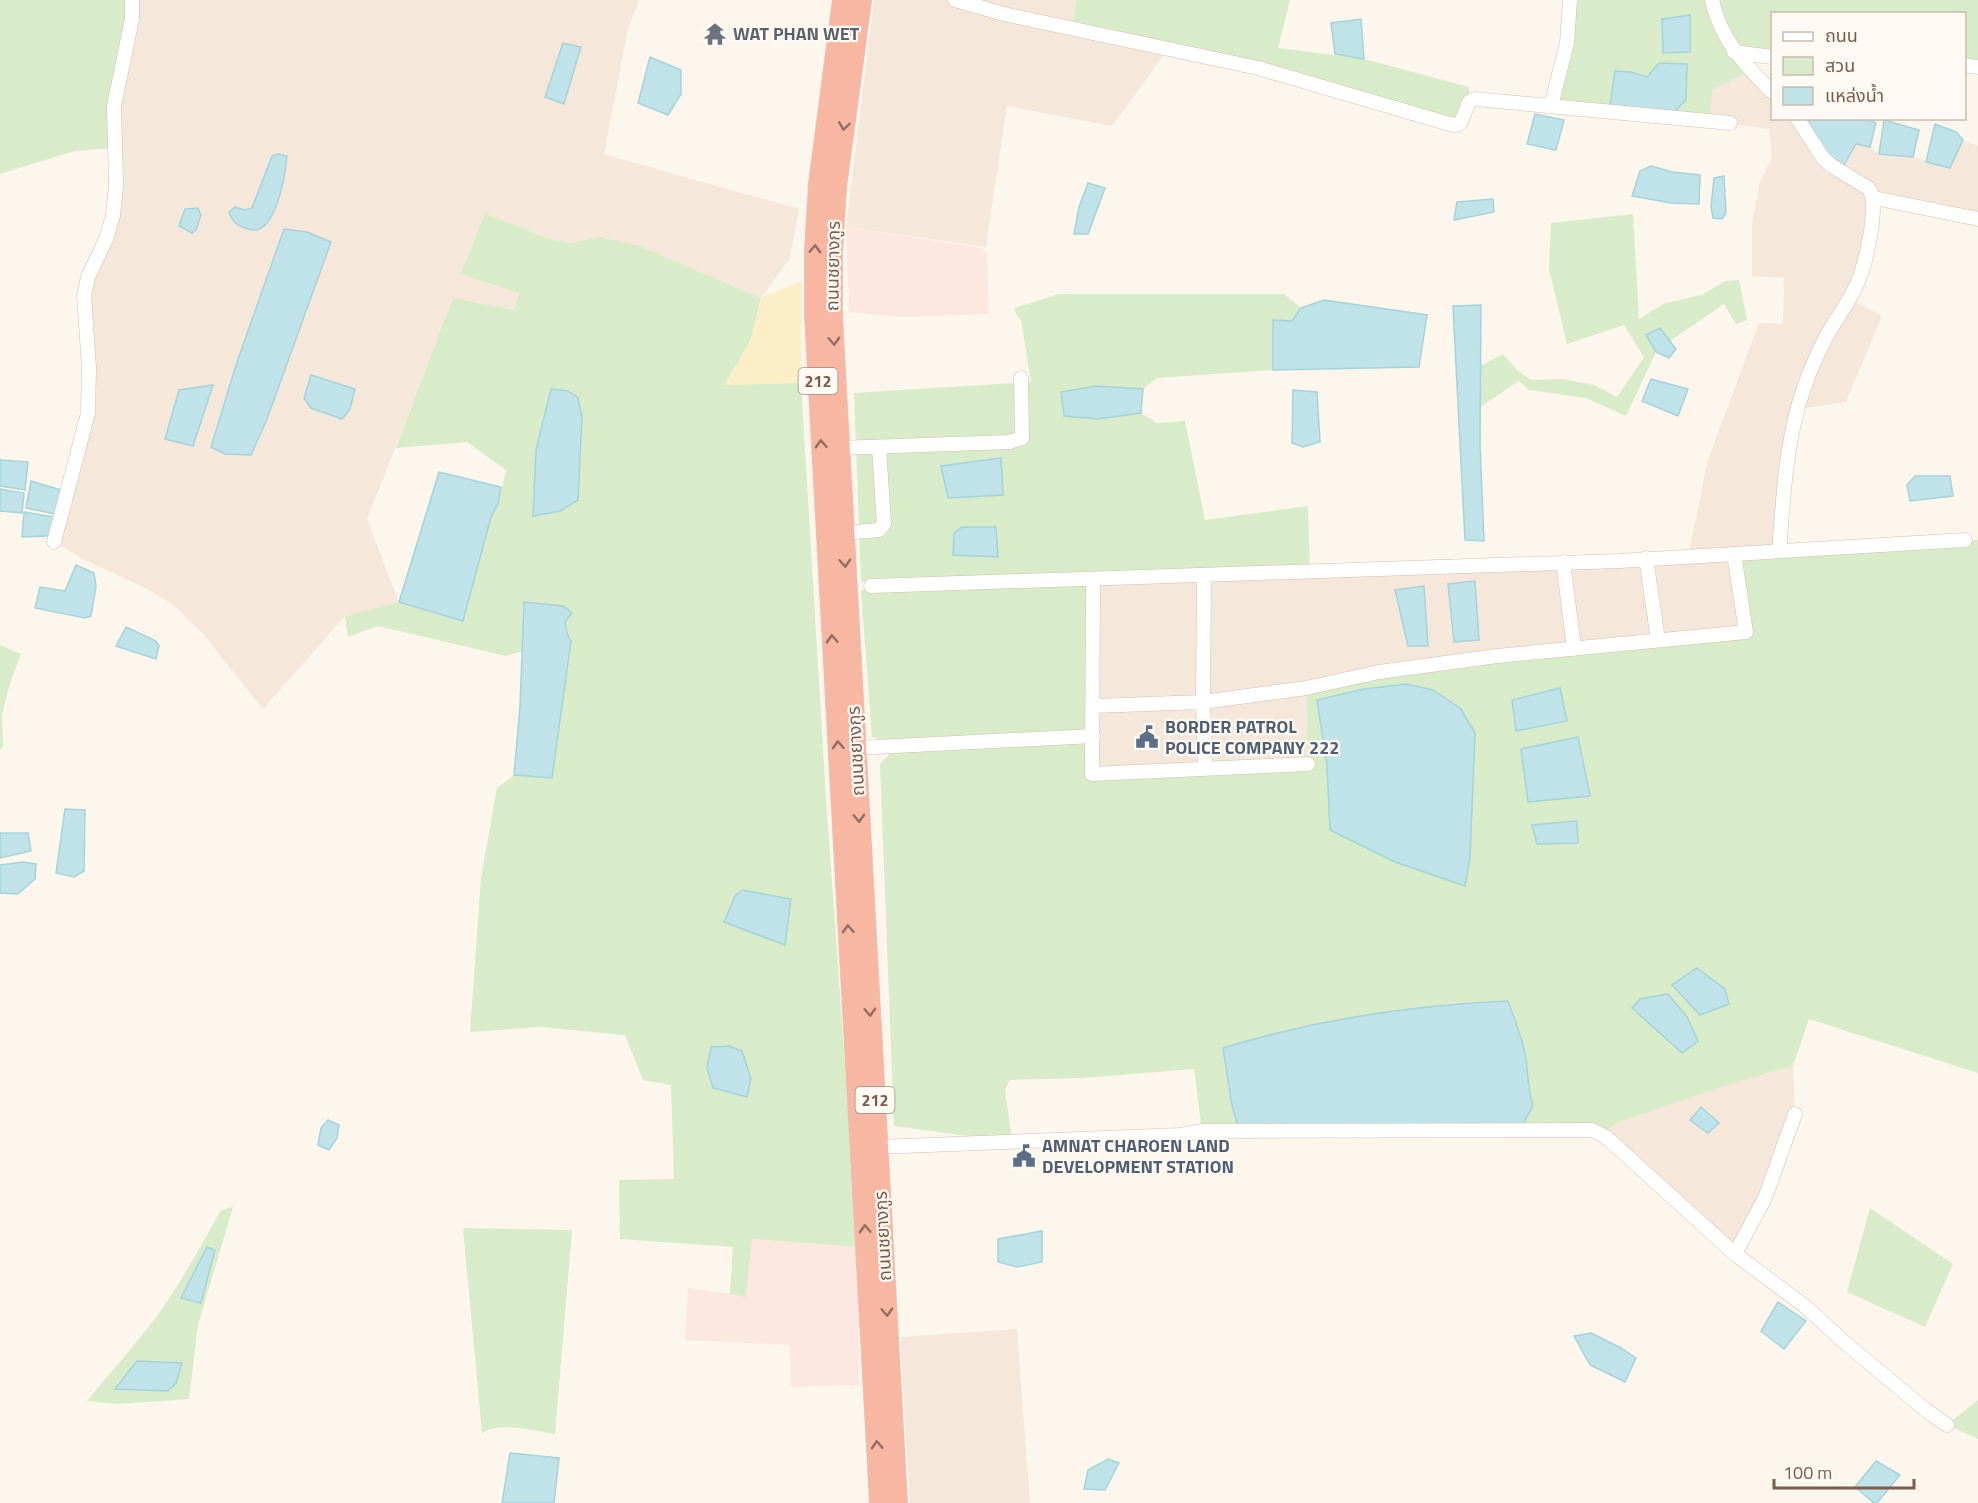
<svg xmlns="http://www.w3.org/2000/svg" width="1978" height="1503" viewBox="0 0 1978 1503" font-family="'Titillium Web','Noto Sans Thai',sans-serif">
<style>
.residential{fill:#f5e8da}
.commercial{fill:#fde8e0}
.green{fill:#d8ecc9;fill-rule:evenodd}
.sand{fill:#fcefc7}
.water{fill:#bfe3e8;stroke:#a5d3da;stroke-width:1.5}
.lines{fill:none;stroke-linecap:round;stroke-linejoin:round}
.minor-casing{stroke:#d1beb0;stroke-width:15}
.highway-casing{stroke:#dad1cd;stroke-width:22}
.minor{stroke:#fff;stroke-width:14}
.highway{stroke:#f7b7a3;stroke-width:21}
.oneway{stroke:#936e5e}
.labels{text-anchor:middle;stroke-width:4.5;stroke-linejoin:round;paint-order:stroke}
.shield{fill:#fffaf3;stroke:#a28b7f;stroke-width:1.5}
.shield-label{font-size:16px;font-weight:bold;fill:#7a5c4d}
.worship-label{font-size:18px;font-weight:bold;fill:#5b616d;stroke:#fffaf3;text-anchor:start}
.street-label{font-size:18px;fill:#7a5c4d;stroke:#fffaf3}
.service-label{font-size:18px;font-weight:bold;fill:#4e5e75;stroke:#fffaf3;text-anchor:start}
</style>
<rect width="100%" height="100%" fill="#fdf6ec"/>
<path class="residential" d="M132 0H639L628 29 604 154 799 209 790 258 761 298 640 246 601 237 570 243 550 239 485 213 462 273 519 293 514 310 453 298 428 366 367 519 399 602 345 616 263 709 203 634 171 603 141 586 83 559 54 542 88 413 84 307 106 239 114 148Z
M874 0H1076L1072 29 1168 50 1112 126 1007 106 986 247 846 227Z
M1751 70 1772 92V118L1797 119 1841 172 1856 144 1870 147 1879 154 1913 157 1950 167 1963 140 1978 146V219L1874 198 1850 299 1882 316 1846 402 1798 409 1779 551 1746 632 1306 688 1308 764 1092 774 1093 579 1688 556 1708 460 1759 323 1783 324 1784 278 1752 276V222L1760 181 1772 158 1769 129 1710 121 1711 90Z
M1793 1066 1795 1114 1735 1254 1600 1133 1622 1121 1737 1082Z
M1017 1329 1030 1503H910L900 1337Z"/>
<path class="commercial" d="M846 227 982 248 987 255 989 314 903 317 849 312Z
M752 1239 858 1247 859 1385 791 1387 790 1345 685 1340 688 1288 746 1296Z"/>
<path class="green" d="M0 0H132L114 148 75 151 0 174Z
M1076 0H1290L1278 48 1364 59 1469 87V102L1461 122 1072 29Z
M1570 0H1978V67L1965 65 1964 14H1772V57L1735 52 1751 70 1712 90 1710 121 1551 106Z
M485 213 550 239 570 243 601 237 640 246 761 298 751 340 725 384 801 383 826 798 858 1247 752 1239 746 1297 730 1294 733 1247 620 1239 619 1180 674 1179 671 1085 643 1080 625 1035 541 1027 470 1032 481 878 497 788 514 775 552 778 571 641 567 633 565 622 524 602 523 651 506 656 378 626 348 637 345 616 399 602 464 621 491 517 498 504 506 470 467 442 396 448 453 298 514 310 519 293 461 274ZM568 391 578 398 582 417 560 511 533 516Z
M1633 214 1639 319 1665 303 1702 295 1725 281 1739 280 1747 320 1736 324 1724 304 1670 341 1660 328 1646 335 1656 352 1626 416 1586 398 1529 390 1519 381 1480 407V366L1503 354 1517 370 1531 380 1563 379 1594 385 1617 397 1644 357 1624 325 1567 344 1549 269 1551 223Z
M1059 294H1284L1301 308 1292 322 1273 320V370L1157 378 1143 389 1096 386 1097 419 1141 413 1157 423 1185 421 1205 520 1308 506 1310 572 1093 579 1092 774 1308 764 1306 688 1379 672 1745 632 1734 554 1978 540V1073L1809 1019 1793 1066 1737 1082 1622 1121 1600 1133 1519 1131 1533 1106C1528 1089 1529 1074 1526 1057 1522 1038 1515 1020 1508 1002L1454 1003 1301 1027 1224 1048 1232 1105 1239 1130 1202 1131 1194 1069 1082 1078 1010 1080 1005 1089 1012 1142 894 1126 880 764 898 745 872 737 861 591 870 586 861 581 854 393 1031 382 1021 320 1017 316 1014 308ZM1407 684 1472 801 1470 858 1330 830 1327 766 1317 700 1364 689Z
M0 645 21 654 10 683 2 715 3 747 0 750Z
M233 1207 198 1325 189 1399 118 1404 87 1401C110 1373 135 1345 157 1316 181 1282 201 1246 221 1210Z
M1870 1208 1953 1264 1925 1327 1847 1292Z
M463 1228 572 1230 555 1434C534 1431 501 1421 482 1433Z
M1978 1400V1439L1947 1425Z"/>
<path class="sand" d="M802 281 801 383 725 385 751 340 761 298Z"/>
<path class="water" d="M1690 15V52L1663 53 1662 19Z
M1361 19 1364 59 1335 54 1331 23Z
M563 43 581 47 564 104 545 97Z
M650 57 681 70V94L668 115 638 103Z
M1659 63 1687 64 1686 100 1675 111 1610 105 1615 71 1631 72 1647 77Z
M1535 114 1564 120 1556 150 1527 144Z
M1797 119H1867L1876 123 1870 147 1856 144 1840 172Z
M1884 120 1919 130 1913 157 1879 154Z
M1935 124 1956 132 1963 140 1950 168 1926 162Z
M278 154 287 156C285 175 276 239 248 229 238 226 232 222 229 212L235 207 245 210 252 208 272 156Z
M1651 166 1672 172 1700 175 1699 204 1671 203 1632 196 1640 171Z
M1724 176 1726 213 1722 219 1713 218 1711 207 1714 178Z
M1088 183 1105 188 1088 234H1074L1079 207Z
M1493 199 1494 212 1454 220 1457 202Z
M198 208 201 215 196 230 192 233 179 226 185 209Z
M284 229 307 232 331 242 267 419 251 455 225 454 211 447 236 365Z
M1324 300 1427 315 1419 367 1273 370V320L1292 321 1301 308Z
M1481 305 1480 444 1484 541 1465 540 1453 306Z
M1660 328 1676 349 1669 358 1656 352 1646 335Z
M311 375 355 389 350 409 342 419 311 408 304 398Z
M1651 379 1688 389 1678 416 1642 401Z
M213 385 193 446 165 439 179 390Z
M1096 386 1143 389 1141 413 1097 419 1064 416 1061 392Z
M551 389 568 391 578 398 582 417 578 500 560 511 533 516 536 450Z
M1293 390 1317 392 1320 442 1303 447 1292 443Z
M1001 458 1003 495 948 498 941 466Z
M0 460 28 462 25 490 0 486Z
M439 472 501 487 498 504 491 517 463 621 399 602Z
M1915 476H1950L1953 496 1910 501 1907 485Z
M31 481 61 490 55 514 26 508Z
M0 489 24 493 22 513 0 511Z
M24 512 54 517 52 534 47 536 22 537Z
M962 527H996L998 557 953 555 954 533Z
M76 565 94 573 96 586 91 616 85 618 35 608 40 587 65 591Z
M1475 581 1479 640 1454 642 1448 584Z
M1424 586 1428 646H1408L1395 590Z
M524 602 563 606 572 613 565 622 567 633 571 641 552 778 514 775 520 707Z
M126 627 156 641 159 646 156 659 116 646Z
M1407 684 1433 690 1461 709 1475 733 1470 858 1465 886 1395 862 1330 830 1327 766 1317 700 1364 689Z
M1560 688 1567 721 1516 731 1512 700Z
M1578 737 1590 796 1528 802 1521 749Z
M65 809 85 810 84 871 74 877 56 873Z
M1577 821 1578 843 1537 844 1532 825Z
M0 833H28L31 851 0 858Z
M23 862 36 864 35 879 18 894 0 893V865Z
M742 890 791 899 785 945 724 922 735 896Z
M1697 968 1725 989 1729 1004 1700 1015 1672 985Z
M1668 994 1687 1017 1698 1041 1682 1053 1632 1008 1640 999Z
M1508 1001C1515 1020 1523 1039 1526 1059 1528 1075 1528 1090 1533 1106L1519 1131 1239 1130 1232 1105 1223 1048C1315 1020 1412 1005 1508 1001Z
M729 1046 742 1051 751 1079 747 1097 713 1088 707 1068 711 1047Z
M1701 1107 1719 1123 1708 1133 1690 1120Z
M328 1120 339 1125 337 1138 329 1150 318 1145 321 1128Z
M1042 1231V1262L1017 1267 998 1262V1239Z
M207 1247 215 1250 201 1303 181 1298Z
M1778 1302 1806 1321 1784 1349 1761 1331Z
M1591 1333 1621 1348 1636 1358 1625 1382 1590 1365 1574 1336Z
M137 1361 182 1363 176 1383 168 1391 115 1389Z
M510 1453 559 1458 554 1503H502Z
M1108 1459 1119 1463 1105 1490 1084 1489 1088 1470Z
M1876 1461 1900 1475 1877 1503H1874L1855 1487Z"/>
<g class="lines">
<g class="minor-casing">
<path id="minor" d="M955 0 1008 15 1258 68 1453 125 1459 124 1461 122 1469 102 1475 99 1730 123
M1712 0C1721 41 1744 63 1772 92
M1734 52 1772 57
M1964 65 1978 67
M1551 106 1567 43 1570 0
M1874 198 1978 219
M839 448 1009 442 1022 438 1021 378
M843 533 879 530 884 524 879 447
M54 542 88 413 89 368 84 295 88 277 106 239 113 216 116 185 114 106 132 19V0
M1779 551C1783 503 1785 454 1798 407 1805 382 1815 358 1827 335 1837 318 1849 302 1857 284 1865 267 1881 202 1868 188L1832 166 1823 158 1797 118
M1646 558 1658 640
M1563 562 1574 647
M1204 575 1203 702 1205 769
M1093 579 1092 774 1308 764
M871 586 1619 561 1965 540
M1093 706 1203 702 1306 688 1379 672 1497 656 1746 632 1734 554
M856 748 1093 736
M877 1147 1180 1135 1202 1131 1592 1130 1606 1137 1735 1254 1806 1307 1843 1341 1927 1411 1947 1425
M1735 1254 1765 1198 1795 1114"/>
</g>
<g class="highway-casing">
<path id="highway" d="M843 0 819 184 815 250V316L880 1503
M861 0 836 187 832 251V316L897 1503"/>
</g>
<use href="#minor" class="minor"/>
<use href="#highway" class="highway"/>
</g>
<defs><path id="oneway-chevron" d="M-2-3.5L2.5 0L-2 3.5" fill="none" stroke-width="1.6" stroke-linecap="round" stroke-linejoin="round" transform="scale(1.5)"/></defs>
<g class="oneway">
<use href="#oneway-chevron" transform="translate(844 126) rotate(98)"/>
<use href="#oneway-chevron" transform="translate(815 249) rotate(-88)"/>
<use href="#oneway-chevron" transform="translate(834 341) rotate(87)"/>
<use href="#oneway-chevron" transform="translate(821 444) rotate(-93)"/>
<use href="#oneway-chevron" transform="translate(845 563) rotate(87)"/>
<use href="#oneway-chevron" transform="translate(832 639) rotate(-93)"/>
<use href="#oneway-chevron" transform="translate(838 745) rotate(-93)"/>
<use href="#oneway-chevron" transform="translate(859 818) rotate(87)"/>
<use href="#oneway-chevron" transform="translate(848 929) rotate(-93)"/>
<use href="#oneway-chevron" transform="translate(870 1012) rotate(87)"/>
<use href="#oneway-chevron" transform="translate(865 1229) rotate(-93)"/>
<use href="#oneway-chevron" transform="translate(887 1312) rotate(87)"/>
<use href="#oneway-chevron" transform="translate(877 1445) rotate(-93)"/>
</g>
<defs>
<g id="temple-bare" transform="scale(1.8)"><path d="M0-6L5-2H3V0L6.5 2.5H4V6H1.5V3h-3V6H-4V2.5H-6.5L-3 0V-2H-5Z" fill="#6b7280" stroke="#fffaf3" stroke-width="2.5" paint-order="stroke"/></g>
<g id="civic-bare" transform="scale(1.8)"><path d="M-.6-6.5H3V-4.5H.6V-3L4-1V1h2V6H-6V1h2V-1L-.6-3ZM-1.2 2.5V6h2.4V2.5Z" fill="#5c6f8a" stroke="#fffaf3" stroke-width="2.5" paint-order="stroke"/></g>
</defs>
<g fill-rule="evenodd">
<use href="#temple-bare" x="715" y="34"/>
<use href="#civic-bare" x="1147" y="737"/>
<use href="#civic-bare" x="1024" y="1156"/>
</g>
<g class="labels">
<g class="shield">
<rect x="798.5" y="368" width="39" height="26" rx="4.5"/>
<rect x="855.5" y="1087" width="39" height="26" rx="4.5"/>
</g>
<g class="shield-label">
<text x="818" y="387">212</text>
<text x="875" y="1106">212</text>
</g>
<g class="worship-label">
<text x="733" y="40">WAT PHAN WET</text>
</g>
<g class="street-label">
<text transform="translate(833 266) rotate(-89)" y="6">ถนนชยางกูร</text>
<text transform="translate(856 751) rotate(-93)" y="6">ถนนชยางกูร</text>
<text transform="translate(883 1236) rotate(-93)" y="6">ถนนชยางกูร</text>
</g>
<g class="service-label">
<text x="1165" y="733">BORDER PATROL<tspan x="1165" dy="21">POLICE COMPANY 222</tspan></text>
<text x="1042" y="1152">AMNAT CHAROEN LAND<tspan x="1042" dy="21">DEVELOPMENT STATION</tspan></text>
</g>
</g>
<rect x="1771" y="12" width="195" height="108" fill="#fffaf3" stroke="#cabbb1" stroke-width="1.5"/>
<rect x="1783" y="32" width="30" height="9" fill="#ffffff" stroke="#cabbb1" stroke-width="1.5"/>
<text x="1825" y="42" font-size="18" fill="#7a5c4d">ถนน</text>
<rect x="1783" y="57" width="30" height="18" fill="#d8ecc9" stroke="#cabbb1" stroke-width="1.5"/>
<text x="1825" y="72" font-size="18" fill="#7a5c4d">สวน</text>
<rect x="1783" y="87" width="30" height="18" fill="#bfe3e8" stroke="#cabbb1" stroke-width="1.5"/>
<text x="1825" y="102" font-size="18" fill="#7a5c4d">แหล่งน้ำ</text>
<path d="M1774 1479v9h140v-9" fill="none" stroke="#7a5c4d" stroke-width="3"/>
<text x="1783" y="1479" font-size="18" fill="#7a5c4d" stroke="#fffaf3" stroke-width="4.5" paint-order="stroke">100 m</text>
</svg>
